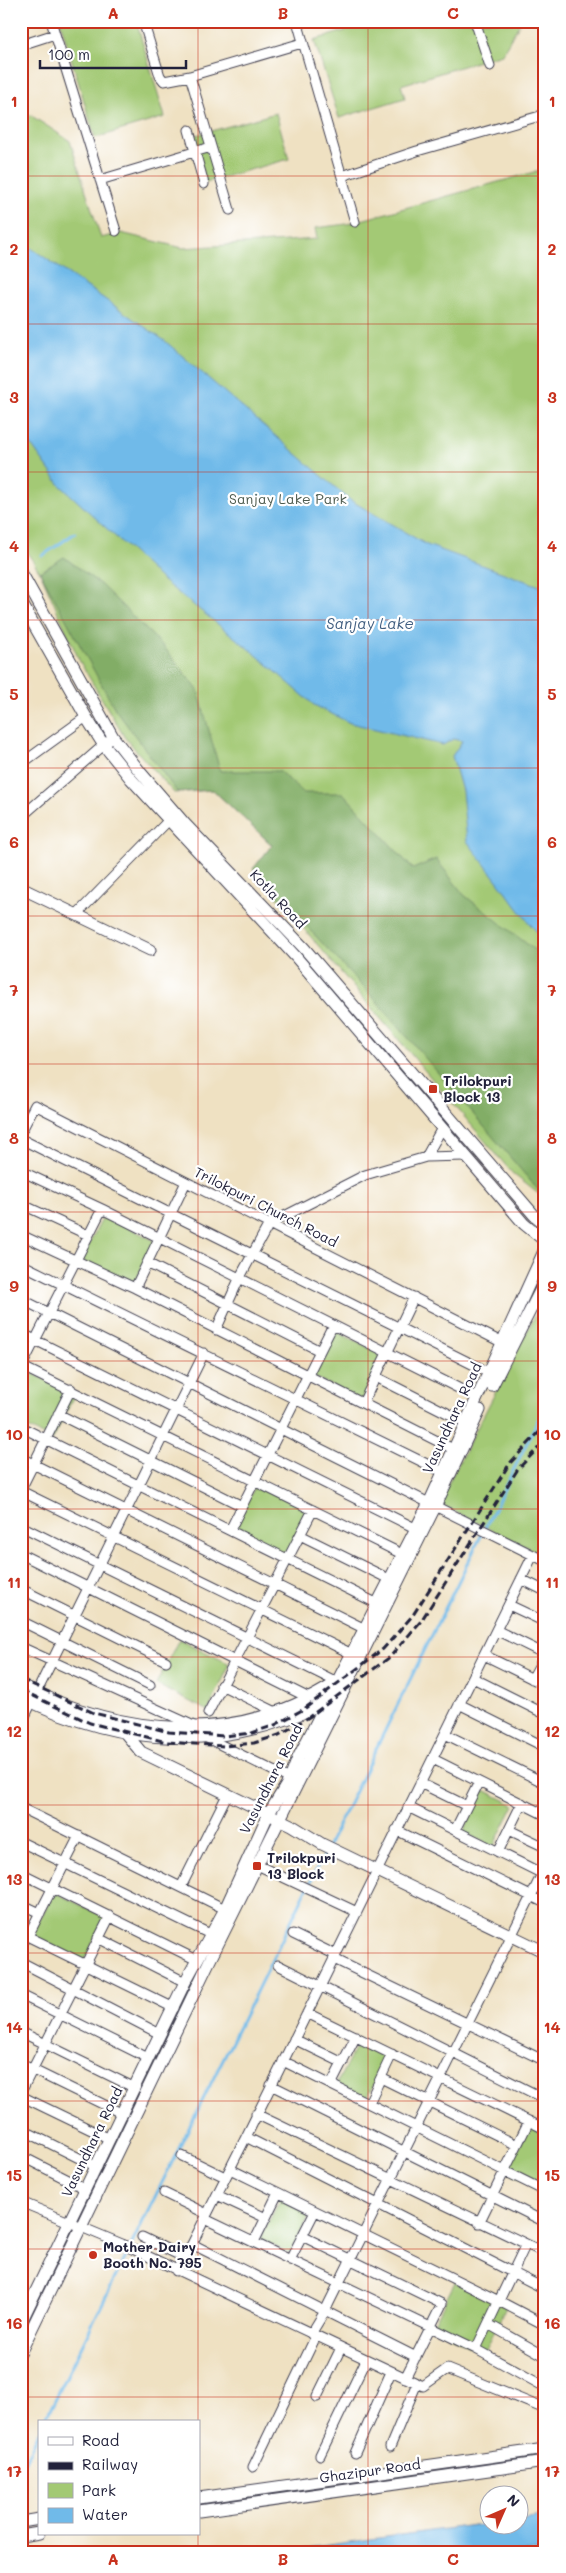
<svg xmlns="http://www.w3.org/2000/svg" width="566" height="2573" viewBox="0 0 566 2573" font-family="Mali,sans-serif">
<style>
.green{fill:#a3c974;stroke:#627658}
.forest{fill:#82ad66;stroke:#526850}
.water{fill:#70bae9;stroke:#496e92}
.lines{fill:none;stroke-linecap:round;stroke-linejoin:round}
.stream{stroke:#70bae9;stroke-width:3}
.street-casing{stroke:#413f4f;stroke-width:11}
.secondary-casing{stroke:#413f4f;stroke-width:13}
.street{stroke:#fff;stroke-width:9}
.secondary{stroke:#fff;stroke-width:11}
.rail{stroke:#22223b;stroke-width:3;stroke-dasharray:8 4;stroke-linecap:butt}
.grid{fill:none;stroke:#c8321e;stroke-width:1;stroke-opacity:0.55}
.poi-dot{fill:#c8321e;stroke:#fff;stroke-width:2}
.labels{text-anchor:middle;stroke-width:4.5;stroke-linejoin:round;paint-order:stroke}
.park-label{font-size:14px;fill:#4f5c4f;stroke:#fff}
.street-label{font-size:14px;fill:#22223b;stroke:#fff}
.poi-label{font-size:14px;font-weight:bold;fill:#22223b;stroke:#fff;text-anchor:start}
.water-label{font-size:15px;font-style:italic;fill:#415f81;stroke:#fff}
.neatline{fill:none;stroke:#c8321e;stroke-width:2}
.grid-label{font-size:16px;text-anchor:middle;font-weight:bold;fill:#c8321e}
</style>
<rect width="100%" height="100%" fill="#fff"/>
<filter id="ink" filterUnits="userSpaceOnUse"><feTurbulence type="fractalNoise" baseFrequency=".02" numOctaves="2"/><feDisplacementMap in="SourceGraphic" scale="10" xChannelSelector="R" yChannelSelector="G"/><feConvolveMatrix kernelMatrix="1 2 1 2 8 2 1 2 1" color-interpolation-filters="sRGB"/></filter>
<filter id="wash" filterUnits="userSpaceOnUse"><feTurbulence type="fractalNoise" baseFrequency=".0096" numOctaves="4" result="noise"/><feDisplacementMap in="SourceGraphic" scale="20" xChannelSelector="R" yChannelSelector="G"/><feGaussianBlur stdDeviation="1.12" result="paint"/><feColorMatrix in="noise" values="0 0 0 0 0 0 0 0 0 0 0 0 0 0 0 0 0 1.4 0 .05"/><feComposite in="paint" operator="in"/></filter>
<g filter="url(#wash)">
<rect width="100%" height="100%" fill="#efe1c2"/>
<path class="green" d="M60 21H136L165 117 95 138Z
M379 21H521L502 54 401 85 405 98 339 118 314 40Z
M21 109 70 141 101 238 121 233 183 248 317 239 315 228 347 224 545 169V1199L513 1174 253 869 272 845 213 790 174 793 125 738 80 662 40 572 21 543Z
M276 113 289 159 206 182 193 136Z
M104 1215 155 1241 133 1287 81 1260Z
M545 1297V1556L438 1503Z
M333 1330 384 1355 362 1401 310 1375Z
M23 1369 75 1394 53 1440 21 1425V1373Z
M256 1484 308 1510 286 1556 234 1530Z
M179 1639 230 1664 208 1711 156 1684Z
M484 1790 514 1805 493 1847 463 1832Z
M54 1892 105 1917 83 1963 31 1937Z
M357 2044 387 2059 366 2100 336 2085Z
M529 2127 545 2134V2191L506 2172Z
M281 2198 311 2213 290 2254 260 2239Z
M455 2282 506 2307 484 2353 432 2327Z"/>
<path class="forest" d="M64 557 101 585 163 646 198 690 220 771H279L304 793H343L413 869 436 859 464 895 545 958V1198L380 1005 253 869 272 845 213 790 177 792 115 709 40 572Z"/>
<path class="water" d="M21 241 165 341 350 500 427 545 545 588V941L530 924 467 841 462 791 452 756 462 741 453 739 443 745 350 723 314 705 253 652 162 580 60 485 21 431Z
M545 2516V2552H277L488 2523V2526H518L519 2519Z"/>
<g class="lines">
<path class="stream" d="M42 556 75 533
M44 2422 545 1406
M21 2468 39 2433"/>
</g>
</g>
<g filter="url(#ink)">
<g class="lines">
<g class="street-casing">
<path id="street" d="M51 21 116 231
M143 21 160 76 164 81 190 76 302 43
M297 21 355 222
M475 21 490 66
M21 45 55 34
M190 76 230 210
M189 130 204 184
M342 176 417 151 540 116 545 111
M100 180 211 147
M21 764 86 717
M21 817 113 737
M77 914 168 821
M21 1132 35 1105 507 1345
M21 1139 490 1373
M426 1157 442 1128
M21 1171 102 1209 478 1398
M21 1204 88 1235
M21 1235 135 1288 453 1449
M147 1263 320 1351
M21 1264 443 1472
M135 1288 186 1182
M21 1299 545 1561
M216 1330 239 1279 269 1224 365 1175 426 1157 464 1156
M21 1333 415 1528
M21 1366 402 1554
M21 1368 102 1209
M376 1377 465 1422
M363 1403 414 1297
M58 1414 242 1506
M21 1427 378 1604
M21 1458 365 1629
M21 1489 71 1389
M21 1491 352 1654
M21 1526 337 1682
M230 1530 333 1325
M300 1535 391 1580
M21 1554 309 1698
M521 1579 545 1591
M21 1589 166 1661
M509 1605 545 1622
M21 1621 150 1685
M496 1630 545 1654
M21 1647 194 1726
M484 1655 545 1685
M473 1678 545 1714
M532 1679 545 1655
M221 1685 276 1712
M459 1704 545 1747
M208 1713 313 1510
M21 1724 204 1353
M445 1734 545 1783
M205 1737 290 1779
M433 1759 545 1815
M420 1783 467 1806
M408 1807 545 1875
M21 1808 225 1909
M396 1830 545 1903
M455 1830 479 1782
M509 1830 545 1847
M21 1842 210 1934
M498 1852 522 1803
M253 1863 357 1912
M21 1873 197 1960
M181 1887 227 1795
M21 1904 40 1913
M21 1933 174 2008
M293 1934 336 1955
M28 1936 79 1836
M98 1938 185 1982
M334 1959 545 2061
M21 1962 160 2034
M278 1965 545 2099
M21 1995 148 2058
M307 2013 545 2129
M21 2032 135 2088
M294 2039 343 2063
M283 2061 545 2191
M21 2064 123 2114
M381 2078 517 2145
M271 2085 545 2222
M331 2085 356 2036
M21 2092 110 1916
M21 2096 110 2139
M369 2103 392 2054
M256 2114 545 2253
M21 2129 97 2167
M246 2137 545 2289
M21 2156 86 2189
M182 2156 225 2177
M230 2169 499 2301 545 2325
M164 2193 207 2214
M217 2195 266 2218
M21 2202 122 2244 423 2386 447 2369 545 2409
M205 2219 476 2349 545 2387
M479 2223 529 2121
M302 2236 442 2304 405 2378
M142 2237 185 2258
M254 2242 278 2193
M192 2244 416 2357
M290 2260 315 2211
M176 2271 192 2244 246 2137 533 1555
M488 2324 545 2356
M311 2334 325 2311 545 1868
M476 2349 526 2244
M317 2397 341 2348
M390 2447 417 2383
M355 2453 391 2372
M320 2455 366 2360
M253 2467 316 2336"/>
</g>
<g class="secondary-casing">
<path id="secondary" d="M21 572 113 737 141 773 185 824 304 948 534 1215 545 1224
M21 602 86 717 103 744 131 779 295 956 524 1224 545 1241
M21 888 150 950
M492 1386 545 1281
M21 1685C123 1737 237 1747 337 1682
M21 1697C125 1748 225 1753 329 1701
M123 1722 126 1734 141 1752 291 1825 322 1844 545 1952
M21 2322 185 1982 225 1909 268 1815 290 1779 298 1758 430 1501 545 1249
M21 2351 210 1960 436 1505 480 1410
M199 2498 545 2449
M199 2511 545 2462
M21 2522 39 2519
M21 2536 39 2533"/>
</g>
<use href="#street" class="street"/>
<use href="#secondary" class="secondary"/>
<path class="rail" d="M21 1679 94 1713 169 1732 224 1736 252 1733 275 1725 304 1709 383 1649 413 1615 510 1463 545 1426
M21 1690 90 1723 167 1742 224 1746 254 1743 279 1735 309 1717 390 1657 421 1621 518 1469 545 1441"/>
</g>
</g>
<path class="grid" d="M198 21V2422M368 21V2552M21 176H545M21 324H545M21 472H545M21 620H545M21 768H545M21 916H545M21 1064H545M21 1212H545M21 1361H545M21 1509H545M21 1657H545M21 1805H545M21 1953H545M21 2101H545M21 2249H545M21 2397H545M198 2534V2552"/>
<g class="poi-dot">
<rect x="428" y="1084" width="10" height="10" rx="2.5"/>
<rect x="252" y="1861" width="10" height="10" rx="2.5"/>
<circle cx="93" cy="2255" r="5"/>
</g>
<g class="labels">
<g class="park-label">
<text x="288" y="504">Sanjay Lake Park</text>
</g>
<g class="street-label">
<text transform="translate(278 899) rotate(47)" y="5">Kotla Road</text>
<text transform="translate(266 1207) rotate(27)" y="5">Trilokpuri Church Road</text>
<text transform="translate(452 1418) rotate(-65)" y="5">Vasundhara Road</text>
<text transform="translate(271 1779) rotate(-63)" y="5">Vasundhara Road</text>
<text transform="translate(92 2142) rotate(-64)" y="5">Vasundhara Road</text>
<text transform="translate(370 2471) rotate(-8)" y="5">Ghazipur Road</text>
</g>
<g class="poi-label">
<text x="443" y="1086">Trilokpuri<tspan x="443" dy="16">Block 13</tspan></text>
<text x="267" y="1863">Trilokpuri<tspan x="267" dy="16">13 Block</tspan></text>
<text x="103" y="2252">Mother Dairy<tspan x="103" dy="16">Booth No. 795</tspan></text>
</g>
<g class="water-label">
<text x="370" y="629">Sanjay Lake</text>
</g>
</g>
<rect width="566" height="2573" fill="none" stroke="#fff" stroke-width="55"/>
<rect x="38" y="2420" width="162" height="115" fill="#ffffff" stroke="#a7a7b1"/>
<rect x="48" y="2437" width="25" height="8" fill="#ffffff" stroke="#a7a7b1"/>
<text x="82" y="2446" font-size="15" fill="#22223b">Road</text>
<rect x="48" y="2462" width="25" height="8" fill="#22223b" stroke="#a7a7b1"/>
<text x="82" y="2470" font-size="15" fill="#22223b">Railway</text>
<rect x="48" y="2483" width="25" height="15" fill="#a3c974" stroke="#a7a7b1"/>
<text x="82" y="2496" font-size="15" fill="#22223b">Park</text>
<rect x="48" y="2508" width="25" height="15" fill="#70bae9" stroke="#a7a7b1"/>
<text x="82" y="2520" font-size="15" fill="#22223b">Water</text>
<g transform="translate(504 2510) rotate(45)"><circle r="24" fill="#ffffff" stroke="#a7a7b1"/>
<path d="M0-4L9 19L0 12L-9 19Z" fill="#c8321e"/>
<text y="-8" font-size="14" font-weight="bold" text-anchor="middle" fill="#22223b">N</text>
</g>
<path d="M40 60v8h146v-8" fill="none" stroke="#22223b" stroke-width="2.5"/>
<text x="48" y="60" font-size="15" fill="#22223b" stroke="#ffffff" stroke-width="4" paint-order="stroke">100 m</text>
<rect x="28" y="28" width="510" height="2518" class="neatline"/>
<g class="grid-label">
<text x="113" y="19">A</text>
<text x="283" y="19">B</text>
<text x="453" y="19">C</text>
<text x="14" y="107">1</text>
<text x="552" y="107">1</text>
<text x="14" y="255">2</text>
<text x="552" y="255">2</text>
<text x="14" y="403">3</text>
<text x="552" y="403">3</text>
<text x="14" y="552">4</text>
<text x="552" y="552">4</text>
<text x="14" y="700">5</text>
<text x="552" y="700">5</text>
<text x="14" y="848">6</text>
<text x="552" y="848">6</text>
<text x="14" y="996">7</text>
<text x="552" y="996">7</text>
<text x="14" y="1144">8</text>
<text x="552" y="1144">8</text>
<text x="14" y="1292">9</text>
<text x="552" y="1292">9</text>
<text x="14" y="1440">10</text>
<text x="552" y="1440">10</text>
<text x="14" y="1588">11</text>
<text x="552" y="1588">11</text>
<text x="14" y="1737">12</text>
<text x="552" y="1737">12</text>
<text x="14" y="1885">13</text>
<text x="552" y="1885">13</text>
<text x="14" y="2033">14</text>
<text x="552" y="2033">14</text>
<text x="14" y="2181">15</text>
<text x="552" y="2181">15</text>
<text x="14" y="2329">16</text>
<text x="552" y="2329">16</text>
<text x="14" y="2477">17</text>
<text x="552" y="2477">17</text>
<text x="113" y="2565">A</text>
<text x="283" y="2565">B</text>
<text x="453" y="2565">C</text>
</g>
</svg>
